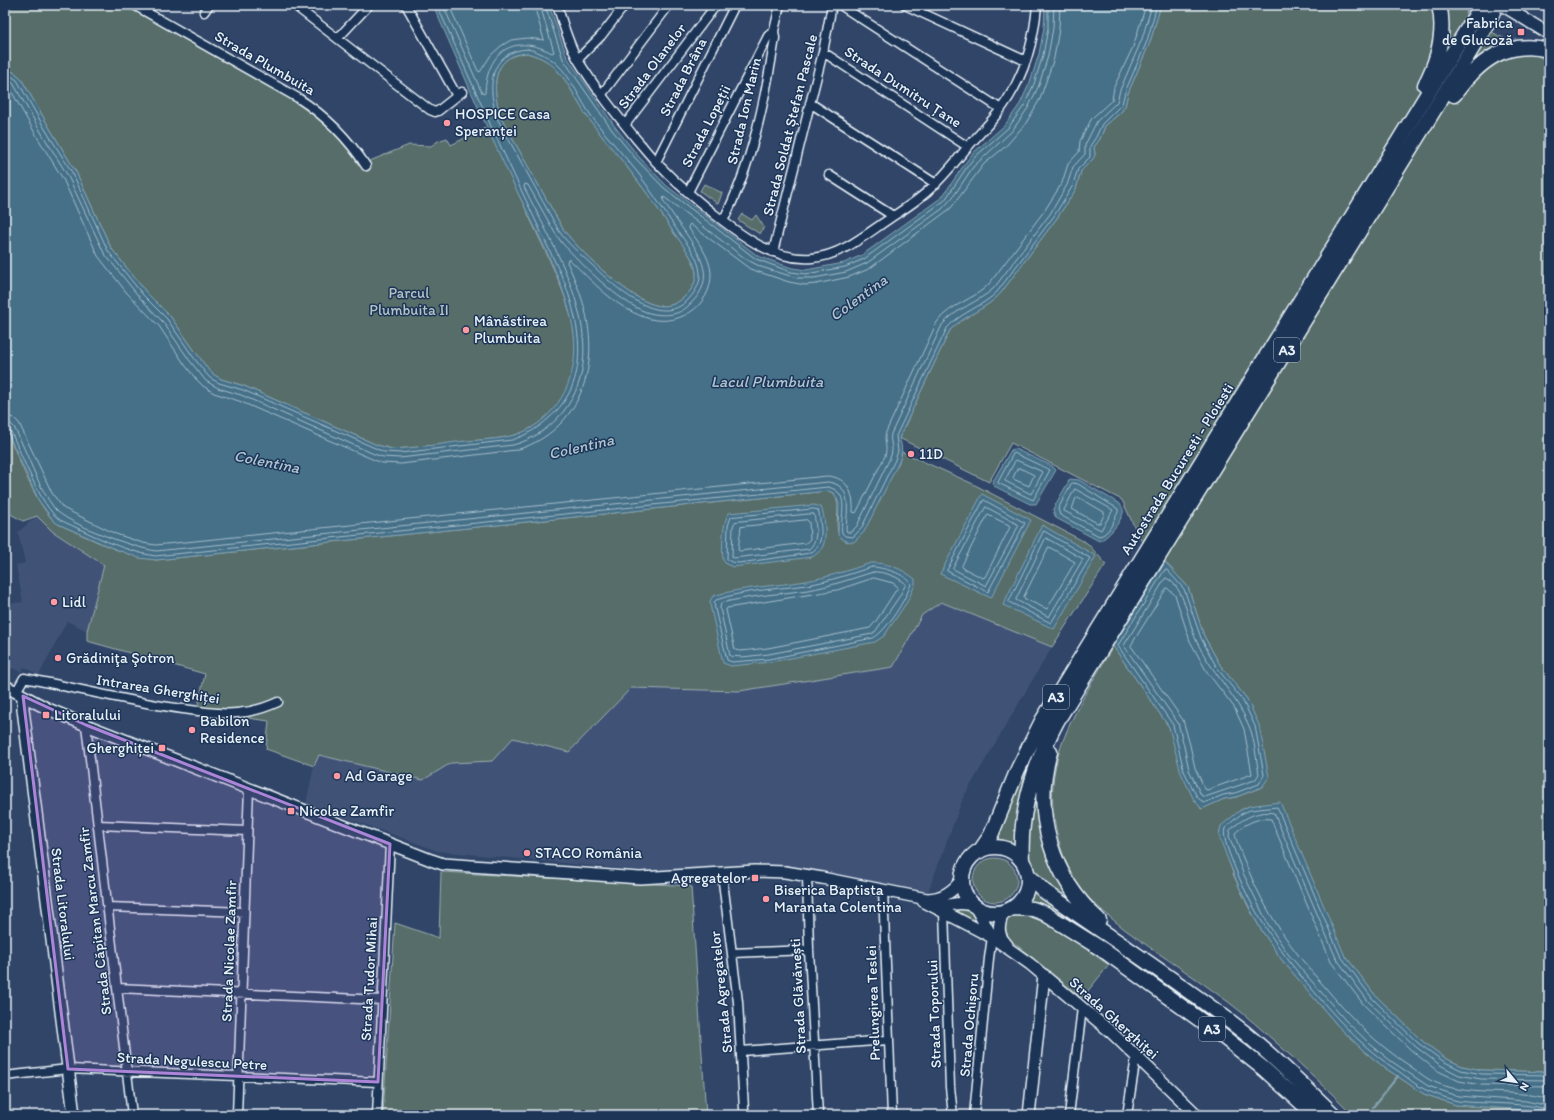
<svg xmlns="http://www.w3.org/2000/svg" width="1554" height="1120" viewBox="0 0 1554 1120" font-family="Itim,sans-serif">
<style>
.built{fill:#405377}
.green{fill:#566d69;stroke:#9fafb0}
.water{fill:#447088;stroke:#86a4b5;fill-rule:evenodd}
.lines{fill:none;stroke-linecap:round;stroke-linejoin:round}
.shore{stroke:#a6bdcb;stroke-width:1}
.stream{stroke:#86a4b5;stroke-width:2}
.street-casing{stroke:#e8f1f8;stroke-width:11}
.secondary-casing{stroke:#e8f1f8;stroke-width:14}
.highway-casing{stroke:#e8f1f8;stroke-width:17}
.street{stroke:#1d3557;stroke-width:8}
.secondary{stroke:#1d3557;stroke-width:11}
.highway{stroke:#1d3557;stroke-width:14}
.marked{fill:#ac85d9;fill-opacity:0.2;stroke:#ac85d9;stroke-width:3;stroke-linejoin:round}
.poi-dot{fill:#ff9aa2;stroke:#1d3557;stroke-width:1.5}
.labels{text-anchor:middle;stroke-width:3;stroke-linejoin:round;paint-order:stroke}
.shield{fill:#1d3557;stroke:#abb9c8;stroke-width:1}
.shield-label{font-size:14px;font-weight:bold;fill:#e8f1f8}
.poi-label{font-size:15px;fill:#e8f1f8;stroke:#1d3557;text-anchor:start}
.street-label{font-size:15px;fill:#e8f1f8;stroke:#1d3557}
.park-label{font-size:15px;fill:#b5c3c6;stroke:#1d3557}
.water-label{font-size:16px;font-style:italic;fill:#afc4d1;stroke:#1d3557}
</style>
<rect width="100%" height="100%" fill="#304568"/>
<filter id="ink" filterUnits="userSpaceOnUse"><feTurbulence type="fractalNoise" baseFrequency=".025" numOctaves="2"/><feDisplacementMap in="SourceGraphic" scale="8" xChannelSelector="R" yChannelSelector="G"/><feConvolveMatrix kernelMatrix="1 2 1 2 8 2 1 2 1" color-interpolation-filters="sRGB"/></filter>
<g filter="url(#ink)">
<path class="built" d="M37 516 52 531 104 565 87 631 67 621 39 675 24 667 21 672 5 665V604L23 602 16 565 25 563 18 532Z
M941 602 1052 647 963 798 928 892 811 871 753 865 667 873 438 851 306 803 314 766 319 755 423 780 451 763 492 761 513 738 569 752 630 688H645L893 667 922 615Z"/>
<path class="green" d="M5 5H124L301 105C326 123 343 140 360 165L409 145 431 146 438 141 447 138 451 145 487 127C503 161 519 195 535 229 558 280 600 352 557 405 548 416 535 428 521 433 506 439 487 439 470 441 444 444 418 448 392 449L377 445 244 386 221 379 213 374 207 368 170 316 146 292 111 248 76 172 49 127 20 77 15 73 5 68Z
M1161 5H1468L1465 18 1549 62V1072L1482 1070 1462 1066 1445 1058 1421 1040 1375 995 1344 954 1249 806 1239 811 1224 847 1234 876 1248 906 1260 928 1281 959 1338 1026 1364 1051 1385 1068 1424 1094 1456 1105 1525 1110 1549 1115H1353C1330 1091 1306 1069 1281 1047 1263 1031 1246 1015 1227 1001 1193 975 1157 954 1123 928 1109 916 1093 904 1082 890 1061 864 1050 817 1053 784 1057 734 1089 689 1113 646L1169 727 1176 748 1201 809 1224 799 1236 797 1262 787 1268 777 1247 699 1220 665 1204 636 1188 587 1165 562 1140 539 1122 500 1011 443 989 482 899 438 950 330C965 315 986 309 1000 294L1057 218 1076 189 1081 171 1095 155 1094 147 1100 139 1105 126 1121 112 1125 106 1128 93 1150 42Z
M527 53C538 56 548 60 556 69 570 84 577 103 589 119 603 139 620 157 634 176 648 194 661 213 674 233 682 244 694 258 696 272 697 282 691 292 683 298 674 307 661 308 649 303 625 294 578 250 563 229L501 118C492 90 490 55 527 53Z
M704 184 722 193 718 204 700 191Z
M742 214 752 220 756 215 764 227 760 234 738 220Z
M5 427C17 453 36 508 58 524 90 538 121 555 156 560L828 491 834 493C845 509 827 534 848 542L899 462 902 452 971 483 1087 543 1106 564 1052 647 941 602 922 615 893 667 739 691 631 688 569 752 513 738 492 761 451 763 423 780 319 755 314 766 266 749 269 721 212 713 197 709 205 674 87 641V631L104 565 52 531 37 516 23 521 5 511Z
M1044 730 1018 846 1011 842 996 839 1022 777Z
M1046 754 1040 812 1081 908 1047 889 1035 875 1034 868 1027 855 1029 816Z
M973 880a22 22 0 1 1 44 0a22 22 0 1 1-44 0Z
M441 872 691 886 706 1115H383L395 923 439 938Z
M1034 887 1085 923 1138 965 1137 967 1026 903 1030 897Z
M969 909 972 912 982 929 948 910Z
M1019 914C1047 918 1085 949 1109 965L1082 998 1009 939C999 926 1006 918 1019 914Z"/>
<path class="water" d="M433 5H549L567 57 616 128 639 157 667 186 758 256 792 268 806 270 844 263 862 255 942 197 966 162 973 153 1005 125 1020 104 1030 82 1039 54 1044 27 1045 5H1161L1150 42 1128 93 1125 106 1121 112 1105 126 1100 139 1094 147 1095 155 1093 159 1081 171 1076 189 1057 218 1000 294C986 309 965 315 950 330L899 438C903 447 902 453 899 462L864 532 854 542C847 542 843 540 838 535L839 503 834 493 828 491 156 560 139 558 110 547 58 524 53 520 39 501 5 427V68L15 73 20 77 49 127 76 172 111 248 146 292 170 316 207 368 213 374 221 379 244 386 377 445 392 449C413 448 435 445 456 442 480 439 509 441 531 428 566 407 580 367 573 328 565 280 533 225 512 181 484 123 459 64 433 5ZM527 53C538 56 548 60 556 69 570 83 577 103 589 119 603 139 620 157 634 176 648 194 661 213 674 233 682 244 694 258 696 272 697 282 691 292 683 298 674 307 661 308 649 303 625 294 578 250 563 229L501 118C492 90 490 55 527 53Z
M1015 449 1052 466 1056 470 1036 504H1030L994 486 992 483 1011 450Z
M1070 479 1079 480 1120 504C1122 507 1124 510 1123 513 1120 523 1108 538 1099 541L1056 518 1054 513 1053 509Z
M982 494 1031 520 991 598 940 574Z
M814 505 821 507C825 515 827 538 823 546 821 551 817 554 812 557L733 567 726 564 723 560C722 549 722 522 729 513Z
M1042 525 1096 556 1054 629 1003 605Z
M1165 562 1188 587 1204 636 1220 665 1247 699 1259 725 1269 777 1262 787 1236 797 1224 799 1202 809 1194 800 1181 773 1169 727 1113 646Z
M871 563C886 562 903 569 915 579V585L907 602 884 636 875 642 770 662 731 666 723 663 711 609 710 601 713 596C743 587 775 586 806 581 829 577 849 570 871 563Z
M1280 802 1344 954 1375 995 1421 1040 1445 1058 1462 1066 1482 1070 1549 1072V1115L1525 1110 1456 1105 1424 1094 1385 1068 1364 1051 1338 1026 1308 991 1281 959 1260 928 1241 891 1228 860 1219 836 1221 826 1239 811 1249 806Z"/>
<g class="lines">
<path class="shore" d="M443 5 482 93 484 94 485 93C487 51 514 33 552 53L554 52 540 5
M449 5 478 71 480 72 491 55 501 46 511 40 527 38 544 40 534 5
M545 5 563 59 612 130 636 159 664 188 756 259 791 272 806 274 845 267 864 259 945 200 969 164 976 156 1008 128 1024 106 1034 84 1043 55 1048 28V5
M528 49C539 52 548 56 557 64 572 78 580 100 592 117 606 136 623 154 638 173 652 192 664 211 677 230 686 243 699 257 700 273 701 284 694 294 686 302 656 328 612 284 591 264 580 254 568 244 559 231L498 120C487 90 487 51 528 49Z
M5 72 17 80 45 129 73 174 108 251 143 295 167 319 194 358 204 371 210 378 219 383 243 390 384 452 400 453 512 440C527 435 538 428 549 418 591 382 581 327 564 281L491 126 437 5
M5 78 13 83 41 132 68 176 104 253 140 298 163 322 190 361 206 381 218 388 241 395 374 454 383 457 400 458 513 445C532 440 550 428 563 412 616 345 555 250 524 187L525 184 528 185 555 233 562 243C583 265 617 301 646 312 659 316 676 317 687 307 715 283 705 262 687 235 679 224 671 212 663 200L664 197 746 259 761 267 797 278H814L846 272 867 263 942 209 953 197 973 167 1012 131 1028 108 1039 85 1048 56 1053 28 1054 5
M5 84 9 87 36 135 63 179 98 256 127 293 159 326 185 365 196 379 203 386 214 393 239 401 372 459 382 463 401 464 516 450C571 434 597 381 588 325 585 303 576 282 567 262L568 259 570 260C592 281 615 307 644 317 675 329 712 308 711 273 710 256 697 241 688 227L690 224 750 269 789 282 805 285 816 284 849 277 869 269 951 208 984 164 1006 146 1026 123 1040 99 1054 58 1059 29 1060 5
M5 416 14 418 19 423 52 493 63 508 116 534 143 543 156 545 827 476C848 477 854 494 853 512L856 513 885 456C888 446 883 441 886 432L937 322C950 304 974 300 989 284L1045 210 1062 183 1068 164 1079 152 1080 141 1092 118 1112 100 1114 87 1133 47 1146 5
M5 422 10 423 14 427C27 451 38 488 55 509 67 524 135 548 156 551L828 482C853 485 847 511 846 529L847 532H851L857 526 890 458C895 446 889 444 891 434L942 325C956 308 978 303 994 288L1050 214 1067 185 1073 167 1085 154V145L1097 121 1117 102 1120 90 1142 39 1152 5
M5 427 10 430C22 454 40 506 60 520 91 534 122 551 155 556L828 487C852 493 839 516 842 533L845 536 853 537 861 529 895 460 898 451 896 436 947 328C961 312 982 307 997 292L1054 216 1072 187 1078 169 1090 157V146L1096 137 1102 124 1122 104 1125 92 1147 41 1157 5
M1014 453 1050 470 1033 500 998 483Z
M1016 460 1043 472 1031 494 1005 481Z
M1018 468H1020L1034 475 1029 486 1013 479Z
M1073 483 1078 484 1118 509V512C1114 520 1109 535 1099 536L1060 515 1058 509 1071 484Z
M1075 489 1113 510 1101 530 1064 511Z
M1078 497 1104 512V515L1100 523H1097L1072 509 1076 498Z
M984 500 1025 523 988 592 947 571Z
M986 507 1019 525 986 586 953 569Z
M814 509 818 510 819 513C821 528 825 543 811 553L739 563 731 562 727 559 728 526 731 517Z
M808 514H814C816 526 819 540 809 549L734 558 732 557 733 526 735 522Z
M988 515 1009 525 1010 527 985 577 983 578 963 568 962 566Z
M807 520 809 522 810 539 806 543 740 551 738 550 741 527Z
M1044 531 1090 558 1051 623 1009 602Z
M1046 538 1083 559 1049 617 1016 600Z
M1049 547 1075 562 1047 609 1025 599 1024 597Z
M872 567C882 567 907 574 911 584 907 597 886 632 873 638L769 659 732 662 727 660 715 609 714 602 716 600C745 590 777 589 807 585 830 581 850 574 872 567Z
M1165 570H1167L1184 589 1201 638 1217 668 1243 701 1255 726 1264 775 1259 784 1235 793 1223 795 1204 803 1197 797 1184 771 1173 725 1118 646Z
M873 572C883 571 899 577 906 584L899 597 875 632 872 634 769 654 742 657 730 656 720 608 721 603C749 596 779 594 808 590 831 586 851 579 873 572Z
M874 578 893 583 898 587 876 621 870 628 768 648 741 651 735 650 726 610 727 608 837 590Z
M1166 578C1185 586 1188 622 1196 640 1210 671 1236 694 1249 726 1255 739 1256 760 1259 774L1255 780 1205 797 1201 795 1189 770 1184 746 1178 723 1124 646Z
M1167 588 1175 595 1190 641 1207 672 1234 707 1244 729 1252 774 1207 790 1205 789 1195 768 1190 745 1183 720 1131 646Z
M1549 1080 1481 1079 1459 1075 1440 1065 1416 1047 1368 1001 1336 958 1274 813C1257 810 1242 819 1230 830L1229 836 1243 873 1268 924 1288 954 1315 985 1345 1020 1370 1044 1391 1061 1428 1086 1458 1096 1526 1101 1549 1106
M1549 1086 1481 1085 1459 1081 1436 1070 1411 1050 1364 1005 1331 962 1271 819C1257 817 1245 824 1235 833 1236 842 1243 858 1247 867 1265 912 1292 950 1324 986 1350 1017 1376 1044 1410 1066 1417 1071 1423 1076 1430 1080 1467 1099 1510 1087 1549 1099
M1548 1115 1547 1111C1536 1102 1475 1104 1458 1101 1448 1099 1435 1094 1426 1090 1417 1086 1409 1079 1401 1073 1368 1052 1342 1025 1317 995 1282 955 1255 917 1235 868 1231 857 1222 839 1225 828L1241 814 1250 810 1277 807 1340 955 1372 998 1418 1043 1443 1061 1461 1070 1482 1074 1549 1075"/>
<path class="stream" d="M1373 1107 1398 1076"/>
<g class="street-casing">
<path id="street" d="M134 5 298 98C326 116 348 138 366 166
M294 5 430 110 435 112 438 111 462 92
M406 5 457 96
M557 5C563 23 568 43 578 60 595 88 616 114 637 140 646 150 654 161 664 170 679 186 697 200 714 214 742 236 774 261 812 258 840 256 864 236 886 221 902 210 918 201 931 188 942 178 951 167 961 155 972 141 986 128 997 114 1022 83 1034 44 1037 5
M840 5 1001 109
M905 5 1026 61
M204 12 209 5
M304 12 310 5
M338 38 369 5
M823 52 968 147
M578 59 601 36 625 5
M602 94 669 5
M810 103 936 184
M625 125 716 5
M656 162 735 5
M829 175 893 216
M688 192 768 36 774 31
M723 221C752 165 765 100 775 38L774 31 780 5
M773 252 823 52 832 5
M16 692 24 678C77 688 129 702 183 709 201 711 219 715 237 713 252 712 265 708 278 702
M86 725 132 1115
M98 825 247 831
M722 874 738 1002 744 1109
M807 875 809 950 818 1115
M883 890 892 1115
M108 907 244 912
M944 911 950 1087 953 1115
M732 953 809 950
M117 988 382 1000
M741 1051 888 1040
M5 1076 68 1069 378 1082
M237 1115 249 788
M377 1115 390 844
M974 1115 989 958 992 937
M1069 1115 1082 1008
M1127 1115 1136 1057"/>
</g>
<g class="secondary-casing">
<path id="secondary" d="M1502 5 1549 34
M5 686 48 709 86 725 431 860 443 864 640 878 755 871 785 872 822 878 927 899C942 899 953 892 962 879
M23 696V709L74 1115
M923 901 992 937 1030 964 1112 1033 1197 1115
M935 906C948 907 960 900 973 906
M976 908 992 937
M1003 913C998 926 997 935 1007 945
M1029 1115 1044 975"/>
</g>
<g class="highway-casing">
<path id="highway" d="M1425 85C1438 60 1446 33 1439 5
M1454 95C1478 62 1505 39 1549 50
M1050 752C1032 813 1052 878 1099 920
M962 880a33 33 0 1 1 66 0a33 33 0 1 1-66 0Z
M980 851 991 835 1018 769 1042 721 1482 5
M1022 860C1019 812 1035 763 1057 721L1489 21 1496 5
M1028 875 1044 891C1111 938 1181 983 1245 1033 1276 1059 1305 1087 1334 1115
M1014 908 1033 909 1044 913 1103 950 1221 1035 1264 1069 1315 1115"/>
</g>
<use href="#street" class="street"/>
<use href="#secondary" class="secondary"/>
<use href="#highway" class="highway"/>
</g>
</g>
<path class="marked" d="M23 696 86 725 390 844 378 1082 68 1069Z"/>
<g class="poi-dot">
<rect x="1517" y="28" width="8" height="8" rx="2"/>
<circle cx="447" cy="123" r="4"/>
<circle cx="466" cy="330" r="4"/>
<circle cx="911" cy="454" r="4"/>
<circle cx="54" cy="602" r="4"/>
<circle cx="58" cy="658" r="4"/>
<rect x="42" y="711" width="8" height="8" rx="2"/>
<circle cx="192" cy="730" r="4"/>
<rect x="158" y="744" width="8" height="8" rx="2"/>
<circle cx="337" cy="776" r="4"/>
<rect x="287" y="807" width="8" height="8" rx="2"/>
<circle cx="527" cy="853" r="4"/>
<rect x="751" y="874" width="8" height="8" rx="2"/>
<circle cx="766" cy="899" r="4"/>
</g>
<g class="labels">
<g class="shield">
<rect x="1274" y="338" width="26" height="24" rx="3"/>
<rect x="1043" y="685" width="26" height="24" rx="3"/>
<rect x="1199" y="1017" width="26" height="24" rx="3"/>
</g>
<g class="shield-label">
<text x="1287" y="355">A3</text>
<text x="1056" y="702">A3</text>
<text x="1212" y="1034">A3</text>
</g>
<g class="poi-label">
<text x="1513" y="28" text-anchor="end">Fabrica<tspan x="1513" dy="17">de Glucoză</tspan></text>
<text x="455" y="119">HOSPICE Casa<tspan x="455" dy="17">Speranței</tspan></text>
<text x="474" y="326">Mânăstirea<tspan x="474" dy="17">Plumbuita</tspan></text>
<text x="919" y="459">11D</text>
<text x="62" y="607">Lidl</text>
<text x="66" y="663">Grădiniţa Şotron</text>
<text x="54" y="720">Litoralului</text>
<text x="200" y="726">Babilon<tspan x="200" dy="17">Residence</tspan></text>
<text x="154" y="753" text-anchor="end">Gherghiței</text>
<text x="345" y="781">Ad Garage</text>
<text x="299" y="816">Nicolae Zamfir</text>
<text x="535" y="858">STACO România</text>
<text x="747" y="883" text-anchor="end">Agregatelor</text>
<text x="774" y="895">Biserica Baptista<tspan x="774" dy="17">Maranata Colentina</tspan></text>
</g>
<g class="street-label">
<text transform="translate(265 63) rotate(30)" y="5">Strada Plumbuita</text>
<text transform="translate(652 66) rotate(-53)" y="5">Strada Olanelor</text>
<text transform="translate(683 77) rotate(-63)" y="5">Strada Brâna</text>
<text transform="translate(903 87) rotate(33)" y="5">Strada Dumitru Țane</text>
<text transform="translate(744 111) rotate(-77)" y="5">Strada Ion Marin</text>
<text transform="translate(790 125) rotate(-76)" y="5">Strada Soldat Ștefan Pascale</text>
<text transform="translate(706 126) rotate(-63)" y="5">Strada Lopeții</text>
<text transform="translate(1177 469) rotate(-58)" y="5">Autostrada Bucuresti - Ploiesti</text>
<text transform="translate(158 689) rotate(9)" y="5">Intrarea Gherghiței</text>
<text transform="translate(63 904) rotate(83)" y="5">Strada Litoralului</text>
<text transform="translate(95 921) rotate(-97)" y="5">Strada Căpitan Marcu Zamfir</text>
<text transform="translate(229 951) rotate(-88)" y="5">Strada Nicolae Zamfir</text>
<text transform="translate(369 979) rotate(-87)" y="5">Strada Tudor Mihai</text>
<text transform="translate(721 992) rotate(-96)" y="5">Strada Agregatelor</text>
<text transform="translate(798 996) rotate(-93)" y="5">Strada Glăvănești</text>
<text transform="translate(873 1003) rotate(-92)" y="5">Prelungirea Teslei</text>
<text transform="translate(934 1014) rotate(-92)" y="5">Strada Toporului</text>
<text transform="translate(1114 1018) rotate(42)" y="5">Strada Gherghiței</text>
<text transform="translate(969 1025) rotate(-85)" y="5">Strada Ochișoru</text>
<text transform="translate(192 1061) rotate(3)" y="5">Strada Negulescu Petre</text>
</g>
<g class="park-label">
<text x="409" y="298">Parcul<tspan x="409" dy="17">Plumbuita II</tspan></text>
</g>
<g class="water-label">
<text transform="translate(858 297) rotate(-36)" y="6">Colentina</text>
<text x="767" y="387">Lacul Plumbuita</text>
<text transform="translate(581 446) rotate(-13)" y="6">Colentina</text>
<text transform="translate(267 461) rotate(11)" y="6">Colentina</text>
</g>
</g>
<rect width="1554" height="1120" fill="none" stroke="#1d3557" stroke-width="20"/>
<rect x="10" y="10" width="1534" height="1100" fill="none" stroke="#e8f1f8" stroke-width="1.5" filter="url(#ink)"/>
<g transform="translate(1516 1082) rotate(119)" stroke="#1d3557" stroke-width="3" paint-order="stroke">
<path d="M0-3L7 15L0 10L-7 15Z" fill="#e8f1f8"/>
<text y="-6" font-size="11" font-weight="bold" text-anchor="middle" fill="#e8f1f8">N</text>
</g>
</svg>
